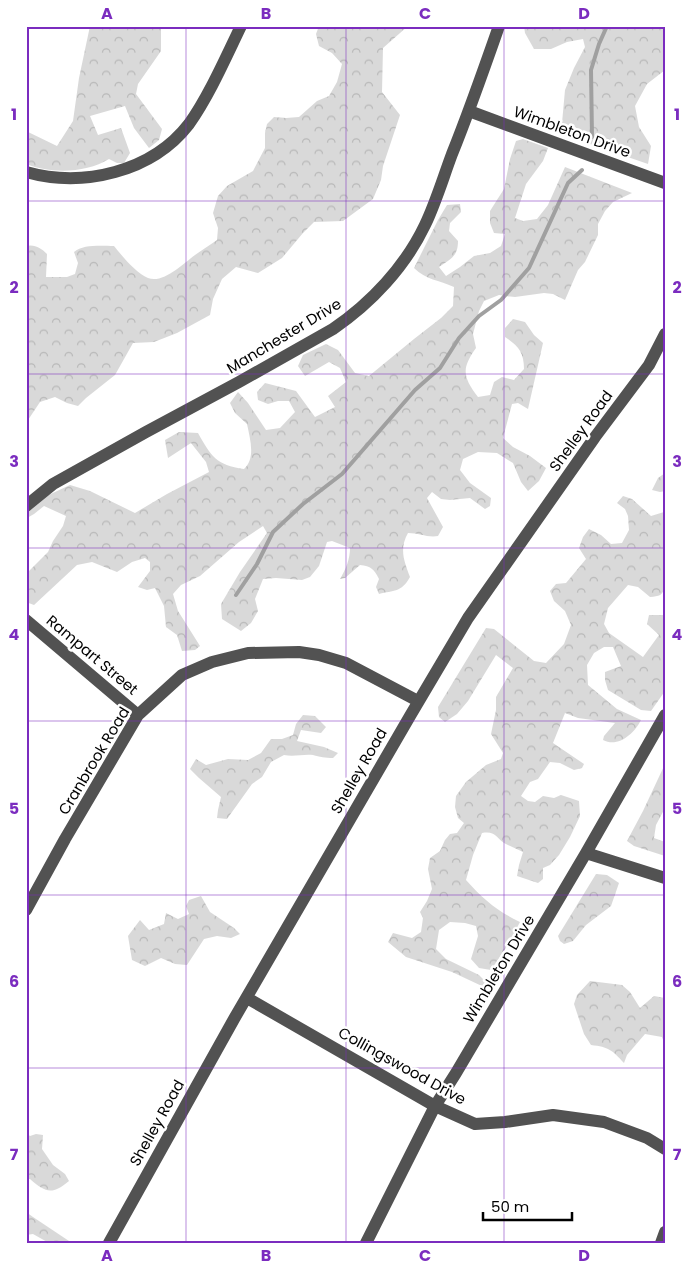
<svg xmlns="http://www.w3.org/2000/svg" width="691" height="1269" viewBox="0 0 691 1269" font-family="Poppins,sans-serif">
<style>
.forest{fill:url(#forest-crowns)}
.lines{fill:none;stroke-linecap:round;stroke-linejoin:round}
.stream{stroke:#a0a0a0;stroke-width:4}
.minor{stroke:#525252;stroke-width:12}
.grid{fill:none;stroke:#7b2cbf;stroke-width:1;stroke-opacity:0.55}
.labels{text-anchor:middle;stroke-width:5;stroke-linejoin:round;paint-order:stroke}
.street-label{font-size:15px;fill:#000;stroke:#fff}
.neatline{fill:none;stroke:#7b2cbf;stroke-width:2}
.grid-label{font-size:16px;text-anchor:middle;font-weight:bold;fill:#7b2cbf}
</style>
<defs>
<pattern id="forest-crowns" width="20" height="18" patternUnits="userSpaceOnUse" patternTransform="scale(1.25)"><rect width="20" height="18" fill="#d9d9d9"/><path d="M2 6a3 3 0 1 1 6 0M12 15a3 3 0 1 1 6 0" fill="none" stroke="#b8b8b8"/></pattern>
</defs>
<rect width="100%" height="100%" fill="#fff"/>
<path class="forest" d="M90 26H161V51L138 84 136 94 162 129 159 140 149 148 134 128 125 106 90 116 98 135 121 128 130 153 124 163H117L109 159C86 173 52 174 26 164V131L57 146 73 121 79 78Z
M319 26H408L383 48 382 92 400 115 383 166 381 180 373 199 343 221 314 222 303 233 282 258 258 273 236 267 222 279 213 299 210 315 177 333 154 342 133 343 115 375 86 398 78 406 67 403 55 397 40 402 28 420 26 427V246C35 244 41 248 47 254L46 277H67L75 274 78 263 74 252C83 244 102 246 114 246 122 256 136 273 148 278 163 284 183 264 195 255 202 250 210 245 217 240L218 228 213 213 218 196 227 186 253 171 265 148V133L267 124 274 117 286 118 299 117 317 101 329 96 337 82 342 64 332 53 319 46 316 34Z
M524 26H665V70L647 84 635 106 639 127 651 146 648 164 561 134 565 90 574 68 585 47 583 39 567 42 551 49H534L525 33Z
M523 139 548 148 543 161 526 184 515 218 523 221 537 219 548 205 565 167 632 193 613 202 605 211 598 224V235L585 262 578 270 565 300 553 294 544 293 515 297 499 295 484 301 479 311 473 334 476 348C461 369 463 377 478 397L490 395 494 382 502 377 514 380 524 369C524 352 518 346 505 337V328L513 319 525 322 534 335 543 343 528 409 518 403 512 404 503 438 513 447 530 456 546 468 539 481 528 491 521 482 513 463 497 453 478 452 463 459 460 470 470 483 491 498 490 506 485 509 470 498 450 500 441 499 432 492 427 498 443 527 438 536C428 538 419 533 408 533 399 549 404 561 410 577 401 593 394 590 379 594L376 587 379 579C374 569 371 566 360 565L345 578 340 579C346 569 350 559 350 548L332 541 327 542 319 566 310 577 302 580 276 578 263 579 255 599 258 611 251 623 241 631 222 619 221 604 240 572 267 533 263 526 239 542 200 576 181 585 173 594 178 611 200 646 195 650 182 651 177 635 166 627 164 606 155 588 147 590 138 587 150 571V562L145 558 132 562 117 572 92 562 77 565 34 605 26 602V574L48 552 53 541 63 526 66 516 44 506 34 514 27 518 26 513 40 499 70 485 90 491 135 513 167 494 209 472 206 462 191 443 168 458 165 440 179 432 198 433C211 456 216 465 244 469 256 458 250 439 247 424L235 413 230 403 238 392 248 403 266 430 280 428 295 412 289 401H278L268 404 258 400 257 392 265 383 296 391 315 417 335 407 328 396 346 382 340 368 329 362 305 376 298 366 303 355 326 344 338 350 355 373 369 376 414 339 441 318 453 306 454 287C439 280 426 280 414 268L438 220 447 205 460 204 461 212 450 223 449 231 458 241C458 256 451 259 439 267L446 276 460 267 474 256 490 253 501 246 505 234 494 233 490 223V211L504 189 510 159 516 141Z
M665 473V491L660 492 652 490 658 478Z
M623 496 632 499 651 516 664 512 665 511V586C663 596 659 596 650 597L638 587 628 585 608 608 604 624 609 633 643 657 659 635 647 624 649 615H663L665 616V691L651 711 641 710 608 690 605 680V672L621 666 613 647H604L594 653 587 665 588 685 617 709 641 720C634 734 618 748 603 740L604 736 615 723 578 718 565 713 553 743 584 764 582 768 574 770 560 763 550 762 538 779 530 782 521 796 528 801 535 802 543 796 554 798 561 795 579 801 580 816 570 837 559 855 550 865 543 868V879L538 883 517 876 519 865 523 852C517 849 510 846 504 843 495 837 496 831 482 833L473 855 466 880C483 899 497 911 520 922L509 943 491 970 479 968 471 959 478 936 476 926 465 923 450 922 439 930 436 949 446 959 479 975 485 981 484 987 452 972 406 957 388 942 393 933 412 938 421 932 423 918 420 912 427 901 432 889 428 869 430 858 440 851 445 840 450 834 457 833 464 823 458 818 455 807 456 796 466 782 486 765 501 759 503 753 491 734 496 710V697L513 668 496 655 468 701 457 714 445 722 439 717 438 707 486 628 494 629 534 661 546 663 564 644 571 625 565 611 554 601 550 591 556 584 566 583 586 559 579 548 583 537 589 529 601 535 611 544 622 543 629 530 628 516 625 509 617 503Z
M303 715 315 716 326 727 321 733 301 730 297 741 324 747 338 753 333 758C325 758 320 757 313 755 303 754 294 757 284 755L271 762 262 777 252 784 227 819 217 818 218 810 221 797 199 778 190 769 196 759 206 765 228 759 248 760 261 753 271 739H282L293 735 296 724Z
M665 764V808L656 825 654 838 665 842V856L634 846 627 841 643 811Z
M596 874 607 875 619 883 611 906 586 925 573 941 564 944 560 941 558 936Z
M201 896 210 912 234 928 240 934 231 938 217 936 204 939 187 965 175 964 161 958 145 966 132 960 128 936 140 920 149 930 164 924 166 913 178 919 189 914 186 906 189 900Z
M590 981 622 985 630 992 640 1008 654 996 665 998V1045L662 1037 645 1034 627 1055 624 1063C612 1050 609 1047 591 1045L584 1034 574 1004 577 995Z
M26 1133 30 1136 36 1134 43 1135 42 1149 53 1165 65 1174 69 1181C52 1195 46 1193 30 1179H26Z
M26 1212 33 1217 72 1243H49L33 1234 26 1235Z"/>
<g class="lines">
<path class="stream" d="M592 137 591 70 599 44 607 26
M236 595 257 564 273 532 303 504 342 474 415 390 440 368 459 338 479 316 501 300 529 268 568 183 582 170"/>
<path class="minor" d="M469 111 665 183
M26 172C83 188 152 172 189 124 209 96 226 57 241 26
M26 506 53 484 146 432 239 382 333 329C371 303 405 267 425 225 436 202 443 178 452 154 469 112 484 69 499 26
M26 620 138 715
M586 853 665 878
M26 910 65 839 138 715 182 675 212 662 248 653 299 652 319 655 346 663 418 701
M247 998 435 1106 475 1124 505 1122 553 1115 604 1122 647 1138 665 1149
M109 1243 234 1019 410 716 468 618 595 437 649 365 665 334
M366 1243 435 1106 456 1073 586 853 665 715
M661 1243 665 1232"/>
</g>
<path class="grid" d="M186 26V1243M346 26V1243M504 26V1243M26 201H665M26 374H665M26 548H665M26 721H665M26 895H665M26 1068H665"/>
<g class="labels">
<g class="street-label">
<text transform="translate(572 132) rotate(20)" y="5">Wimbleton Drive</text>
<text transform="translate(284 336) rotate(-31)" y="5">Manchester Drive</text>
<text transform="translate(581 431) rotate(-54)" y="5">Shelley Road</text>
<text transform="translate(92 655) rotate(40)" y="5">Rampart Street</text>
<text transform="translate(94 761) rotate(-59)" y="5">Cranbrook Road</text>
<text transform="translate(359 771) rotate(-60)" y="5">Shelley Road</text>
<text transform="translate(499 969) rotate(-59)" y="5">Wimbleton Drive</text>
<text transform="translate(402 1066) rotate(29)" y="5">Collingswood Drive</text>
<text transform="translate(157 1123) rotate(-61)" y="5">Shelley Road</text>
</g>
</g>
<rect width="691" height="1269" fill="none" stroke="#ffffff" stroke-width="55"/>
<path d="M483 1212v8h89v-8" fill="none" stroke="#000000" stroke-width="2.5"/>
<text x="491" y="1212" font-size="15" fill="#000000" stroke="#ffffff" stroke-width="4" paint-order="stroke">50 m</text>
<rect x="28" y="28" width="636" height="1214" class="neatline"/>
<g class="grid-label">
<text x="107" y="19">A</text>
<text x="266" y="19">B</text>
<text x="425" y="19">C</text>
<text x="584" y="19">D</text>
<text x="14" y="120">1</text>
<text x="677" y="120">1</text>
<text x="14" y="293">2</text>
<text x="677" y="293">2</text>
<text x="14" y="467">3</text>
<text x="677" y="467">3</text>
<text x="14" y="640">4</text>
<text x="677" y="640">4</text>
<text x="14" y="814">5</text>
<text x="677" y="814">5</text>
<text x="14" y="987">6</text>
<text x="677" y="987">6</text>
<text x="14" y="1160">7</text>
<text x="677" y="1160">7</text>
<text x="107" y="1261">A</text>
<text x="266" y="1261">B</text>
<text x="425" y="1261">C</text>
<text x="584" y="1261">D</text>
</g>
</svg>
